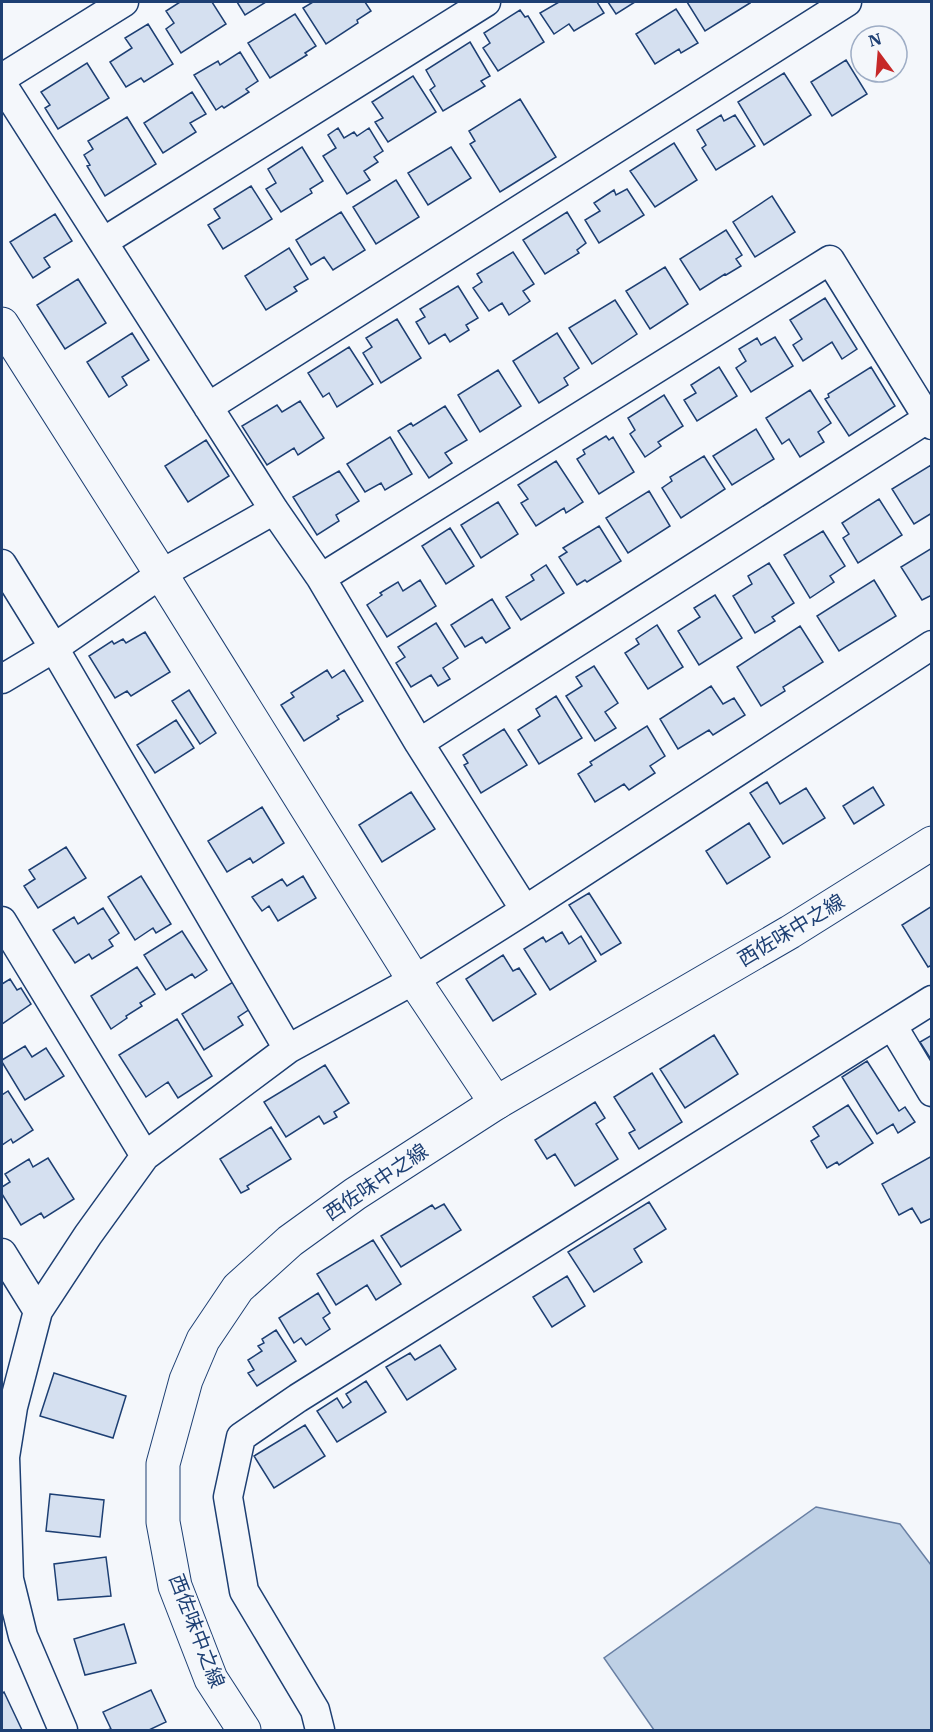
<svg xmlns="http://www.w3.org/2000/svg" width="933" height="1732" viewBox="0 0 933 1732" font-family="'IBM Plex Serif','Noto Sans JP',serif">
<style>
.water{fill:#bed0e5;stroke:#687fa3;stroke-width:1.5}
.building{fill:#d5e0f0;stroke:#1d3f73;stroke-width:1.5}
.lines{fill:none;stroke-linecap:round;stroke-linejoin:round}
.minor-casing{stroke:#1d3f73;stroke-width:31}
.tertiary-casing{stroke:#1d3f73;stroke-width:35}
.secondary-casing{stroke:#1d3f73;stroke-width:35}
.minor{stroke:#f4f7fb;stroke-width:28}
.tertiary{stroke:#f4f7fb;stroke-width:33}
.secondary{stroke:#f4f7fb;stroke-width:33}
.labels{text-anchor:middle;stroke-width:4.5;stroke-linejoin:round;paint-order:stroke}
.street-label{font-size:20px;fill:#1d3f73;stroke:#f4f7fb}
</style>
<rect width="100%" height="100%" fill="#f4f7fb"/>
<path class="water" d="M816 1507 900 1524 931 1565V1730H654L604 1658Z"/>
<path class="building" d="M180 2H212L226 24 181 53 166 29 174 23 166 11Z
M237 2H266L245 15Z
M313 2H365L371 11 357 20 358 23 326 44 303 8Z
M559 2H597L604 13 574 31 569 24 554 34 540 13Z
M608 2H635L616 14Z
M687 2H749L750 3 705 31Z
M676 9 698 43 681 53 679 49 655 64 636 34Z
M520 10 525 17 528 16 544 42 498 71 483 48 490 43 484 33Z
M295 14 316 46 305 53 307 55 270 78 248 43Z
M148 24 173 64 144 82 141 78 126 87 110 62 132 48 125 38Z
M470 42 490 76 481 81 485 86 443 111 430 90 435 86 426 70Z
M240 52 258 81 246 89 249 92 224 108 222 106 216 110 194 75 218 61 220 65Z
M846 60 867 94 832 116 811 82Z
M87 63 109 98 58 129 45 108 50 105 41 92Z
M784 73 811 115 764 145 738 102Z
M413 76 436 112 388 142 375 122 383 118 372 102Z
M192 92 206 114 190 123 196 132 163 153 144 123Z
M520 99 556 157 500 192 470 144 475 141 469 131Z
M721 115 724 121 735 115 755 146 716 170 702 148 706 145 697 130Z
M127 117 156 164 105 196 87 166 90 165 84 155 93 149 88 141Z
M338 128 344 138 354 132 357 136 369 128 383 151 374 157 378 162 364 171 370 180 347 194 323 156 336 148 328 135Z
M674 143 697 180 655 207 630 171Z
M302 147 323 181 310 189 312 193 281 212 266 189 276 183 268 169Z
M451 147 471 178 428 205 408 173Z
M396 180 419 217 376 244 353 207Z
M251 186 272 219 223 249 208 225 220 218 214 209Z
M627 189 644 215 599 243 585 220 600 211 594 203 614 190 616 195Z
M772 196 795 232 755 257 733 222Z
M341 212 365 250 333 270 324 257 311 265 296 240Z
M567 212 586 243 577 250 579 253 545 274 523 240Z
M55 214 72 241 44 258 50 267 33 278 10 242Z
M726 230 742 255 736 259 741 266 726 275 725 274 700 290 680 259Z
M289 248 308 279 294 287 297 291 266 310 245 276Z
M513 252 534 284 523 291 530 301 509 315 502 303 489 311 473 288 482 282 477 274Z
M665 267 688 304 650 329 626 291Z
M78 279 106 323 65 349 37 305Z
M458 286 478 318 466 325 469 330 450 342 445 334 429 344 416 322 425 317 420 309Z
M825 298 857 349 842 359 832 342 803 361 793 345 802 339 790 320Z
M615 300 637 334 592 364 569 328Z
M397 319 421 358 381 383 363 353 372 347 366 338Z
M132 333 149 360 122 377 127 385 109 397 87 362Z
M557 333 579 368 564 378 568 385 539 403 513 361Z
M775 337 793 366 751 392 736 368 746 361 739 349 757 338 761 345Z
M349 347 373 384 337 407 329 393 323 397 308 373Z
M719 367 737 396 697 421 684 400 696 393 691 385Z
M871 367 895 406 849 436 825 399 829 397 828 394Z
M498 370 521 406 480 432 458 395Z
M810 390 831 423 818 432 824 442 800 457 789 439 782 444 766 418Z
M664 395 683 426 658 442 661 446 645 457 630 434 635 430 628 418Z
M300 401 324 438 298 455 294 448 267 465 242 426 277 405 282 412Z
M445 406 467 440 445 453 452 463 429 478 398 431 411 423 413 426Z
M756 429 774 459 732 485 713 456Z
M606 436 609 440 613 437 634 472 599 494 577 459 585 454 583 450Z
M390 437 412 474 385 490 381 483 365 492 347 464Z
M206 440 229 476 188 502 165 466Z
M704 456 725 489 681 518 662 488 672 481 670 477Z
M556 461 583 502 566 513 564 508 536 526 521 503 528 499 518 485Z
M931 465 932 513 914 524 892 489Z
M339 471 359 501 336 515 339 521 317 535 293 497Z
M649 491 670 526 628 553 606 518Z
M879 499 902 535 858 563 843 538 849 534 842 523Z
M498 502 518 534 481 558 461 525Z
M599 526 621 561 587 582 585 580 577 585 559 557 567 552 563 548Z
M450 528 474 566 446 584 422 546Z
M823 531 845 566 830 576 834 582 810 598 784 555Z
M932 548V595L922 600 901 567Z
M769 563 794 603 772 617 775 621 755 633 733 596 752 584 748 576Z
M546 565 564 593 521 620 506 597 534 580 531 575Z
M420 580 436 606 387 637 367 605 382 595 380 593 398 582 403 591Z
M874 580 896 616 839 651 817 616Z
M715 595 742 638 699 665 678 631 700 617 694 608Z
M492 599 510 628 486 643 482 637 465 647 451 625Z
M436 623 458 658 443 668 450 679 438 686 431 675 411 687 396 663 405 657 398 647Z
M657 625 683 667 648 689 625 653 639 644 636 639Z
M800 626 823 662 783 687 785 691 761 706 737 667Z
M145 632 170 672 131 696 127 691 115 698 89 656 112 641 114 644 123 639 126 643Z
M594 666 618 703 605 712 616 728 595 741 566 696 582 686 576 677Z
M327 670 332 678 344 670 363 701 337 716 339 719 304 741 281 705 294 697 291 693Z
M711 686 723 704 734 698 745 715 713 735 709 730 678 749 660 719Z
M189 690 216 733 200 744 172 701Z
M556 696 582 738 539 764 518 730 540 716 536 709Z
M176 720 194 748 155 773 137 745Z
M647 726 665 756 650 766 655 773 629 790 624 784 595 802 578 774 592 765 590 762Z
M504 729 527 765 481 793 464 765 468 763 463 755Z
M767 782 780 804 806 788 825 818 783 844 750 793Z
M873 787 884 805 854 824 843 806Z
M411 792 435 829 382 862 359 825Z
M262 807 284 843 253 863 250 858 227 872 208 841Z
M749 823 770 857 727 884 706 851Z
M66 847 86 878 38 908 24 886 35 879 29 870Z
M141 876 171 924 156 933 153 928 135 940 108 897Z
M303 876 316 898 278 921 269 906 262 911 252 897 282 879 287 886Z
M589 893 621 943 601 955 569 905Z
M932 906V965L928 967 902 925Z
M103 908 119 933 109 940 113 946 92 959 89 954 75 963 53 930 74 917 78 924Z
M182 931 207 970 195 978 192 974 166 990 144 955Z
M562 932 569 944 581 936 596 961 550 990 524 949 543 937 546 942Z
M503 955 513 971 519 968 536 994 493 1021 466 979Z
M137 967 155 994 140 1003 142 1006 126 1016 127 1018 111 1029 91 996Z
M10 979 17 990 21 988 31 1004 2 1024V984Z
M233 982 250 1009 238 1017 243 1025 204 1050 182 1014Z
M177 1019 212 1076 178 1098 168 1082 146 1097 119 1055Z
M714 1035 738 1074 685 1108 660 1069Z
M932 1035V1061L920 1042Z
M25 1046 32 1057 46 1048 64 1076 25 1100 2 1062V1060Z
M867 1061 899 1111 905 1107 915 1122 898 1133 893 1124 877 1134 842 1077Z
M325 1065 349 1103 334 1112 337 1117 324 1124 319 1116 286 1137 264 1102Z
M652 1073 682 1122 639 1149 629 1133 635 1130 614 1097Z
M8 1091 33 1130 13 1143 11 1139 2 1145V1095Z
M595 1102 605 1118 596 1124 618 1159 575 1186 555 1154 547 1159 535 1140Z
M848 1105 873 1143 839 1165 837 1162 827 1168 811 1141 819 1136 813 1127Z
M271 1127 291 1159 247 1186 249 1189 241 1193 220 1159Z
M932 1156V1218L921 1223 912 1208 899 1215 882 1184Z
M48 1158 74 1199 44 1218 41 1213 21 1225 2 1194V1187L10 1182 5 1174 29 1159 33 1167Z
M649 1202 666 1229 634 1249 642 1262 594 1292 568 1252Z
M444 1204 461 1230 401 1267 381 1236 432 1205 435 1209Z
M373 1240 401 1284 376 1300 367 1285 336 1305 317 1274Z
M567 1276 585 1306 552 1327 533 1297Z
M318 1293 330 1313 323 1318 330 1329 306 1345 301 1338 294 1343 279 1318Z
M276 1330 296 1361 257 1386 248 1373 254 1370 248 1360 262 1351 258 1346 264 1343 262 1339Z
M440 1345 456 1369 407 1400 386 1367 410 1353 415 1360Z
M54 1373 126 1396 113 1438 40 1416Z
M366 1381 386 1412 337 1442 317 1411 337 1398 343 1408 351 1402 346 1394Z
M305 1425 325 1456 274 1488 254 1456Z
M50 1494 104 1500 100 1537 46 1531Z
M106 1557 111 1596 58 1600 54 1564Z
M124 1624 136 1663 85 1675 74 1639Z
M151 1690 166 1722 149 1730H107L111 1729 103 1712Z
M4 1692 22 1730H2V1694Z"/>
<g class="lines">
<g class="minor-casing">
<path id="minor" d="M2 78 124 2
M2 84 274 510 321 578 419 743 525 910
M103 242 486 2
M208 407 847 2
M2 564 54 648 288 1049
M321 578 830 260 932 425
M2 679 54 648 161 574 274 510
M419 743 927 419
M2 921 145 1156
M892 1025 932 1092
M2 1253 38 1311
M63 1730 23 1636 9 1579 5 1457 13 1407 38 1311 88 1235 145 1156 288 1049 414 980 525 910 932 645
M320 1730 315 1710 244 1591 228 1497 241 1437 298 1398 932 1000"/>
</g>
<g class="tertiary-casing">
<path id="tertiary" d="M2 324 161 574 414 980 496 1103"/>
</g>
<g class="secondary-casing">
<path id="secondary" d="M244 1730 211 1679 175 1586 163 1522V1464L186 1380 203 1340 238 1288 290 1241 355 1194 496 1103 790 932 932 843"/>
</g>
<use href="#minor" class="minor"/>
<use href="#tertiary" class="tertiary"/>
<use href="#secondary" class="secondary"/>
</g>
<g class="labels">
<g class="street-label">
<text transform="translate(791 930) rotate(-31)" y="7">西佐味中之線</text>
<text transform="translate(376 1182) rotate(-34)" y="7">西佐味中之線</text>
<text transform="translate(197 1631) rotate(69)" y="7">西佐味中之線</text>
</g>
</g>
<rect width="933" height="1732" fill="none" stroke="#1d3f73" stroke-width="6"/>
<g transform="translate(879 54) rotate(344)"><circle r="28" fill="#f4f7fb" stroke="#9eadc5" stroke-width="1.5"/>
<path d="M0-4.5L10 22L0 15L-10 22Z" fill="#c62828"/>
<text y="-9" font-size="16" font-weight="bold" text-anchor="middle" fill="#1d3f73">N</text>
</g>
</svg>
